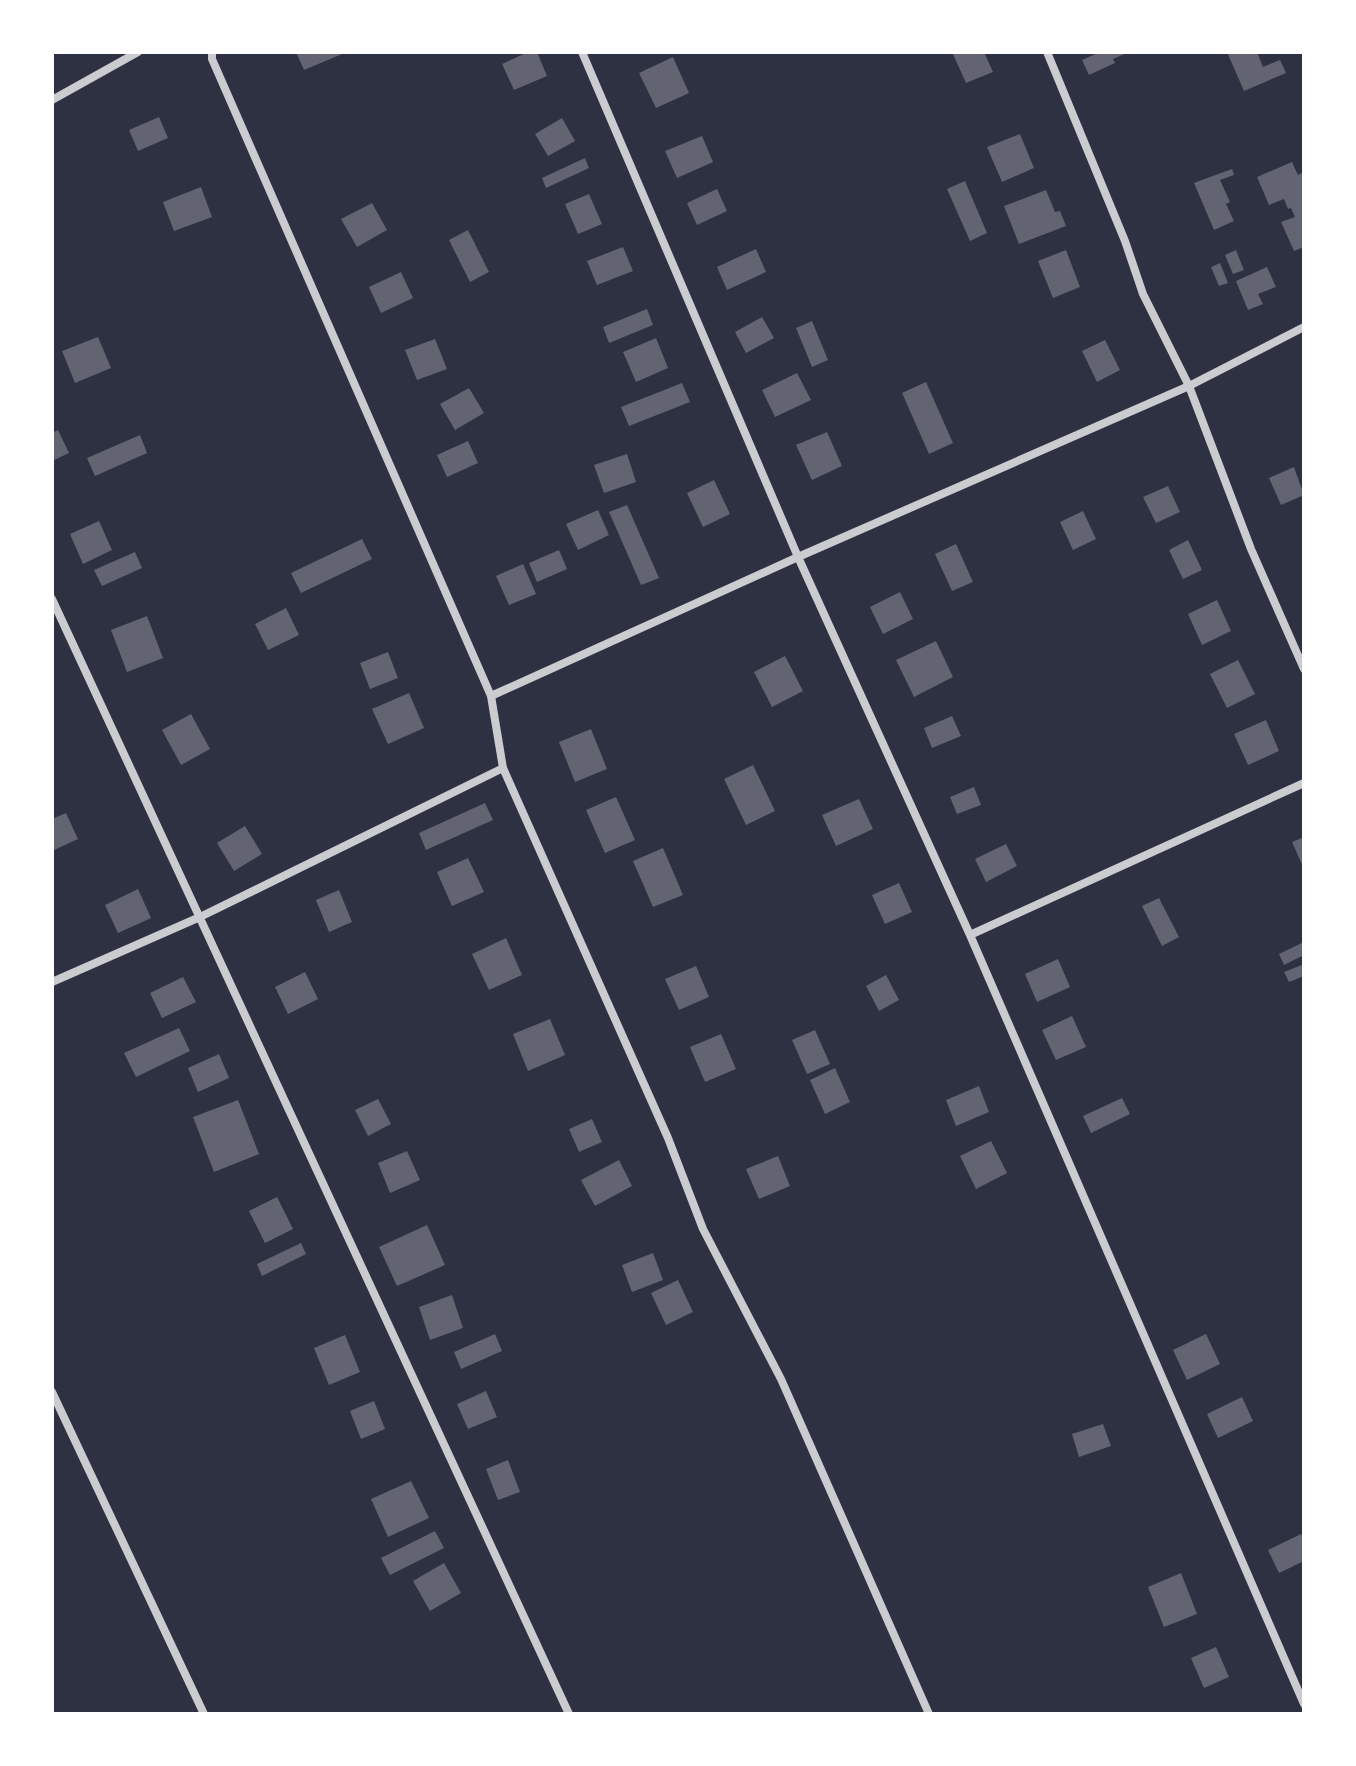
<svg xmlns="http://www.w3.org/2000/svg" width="1356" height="1766" viewBox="0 0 1356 1766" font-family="Raleway,sans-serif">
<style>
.building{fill:#626471}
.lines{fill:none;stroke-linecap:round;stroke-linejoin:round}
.minor{stroke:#caccd0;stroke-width:8}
</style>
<rect width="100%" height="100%" fill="#2d3142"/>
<path class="building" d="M296 52H347L304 70Z
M528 52H537L547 76 514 90 502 64Z
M952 52H984L993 72 966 83Z
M1100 52H1129L1113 59 1115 63 1089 75 1082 60Z
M1227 52H1257L1263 67 1280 60 1286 73 1244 91Z
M673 57 689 93 656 108 639 73Z
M159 117 168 138 138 151 129 130Z
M562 118 575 141 548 156 535 134Z
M1020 134 1034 168 1002 182 987 147Z
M702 136 713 162 677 178 665 151Z
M585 158 589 168 546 188 542 178Z
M1292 162 1298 175 1302 173 1304 178V247L1294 251 1281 222 1295 217 1291 208 1288 209 1284 199 1269 205 1257 177Z
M1232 169 1234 175 1220 180 1230 202 1226 204 1234 221 1214 230 1194 183Z
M965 181 987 233 970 241 947 189Z
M201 187 212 217 174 231 163 202Z
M717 189 727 211 697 225 687 203Z
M1046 190 1055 212 1060 211 1066 226 1019 244 1004 206Z
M589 194 602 224 578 234 565 204Z
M372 203 387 230 357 247 341 219Z
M468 230 489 272 470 282 449 240Z
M623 247 633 271 597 285 587 261Z
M756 249 766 272 727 290 717 267Z
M1066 250 1080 287 1053 298 1038 261Z
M1236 250 1244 270 1233 274 1225 255Z
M1220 263 1228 283 1219 286 1211 267Z
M1267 267 1276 287 1258 294 1263 304 1248 310 1236 281Z
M401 272 413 298 381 313 369 287Z
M647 309 653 325 609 343 603 327Z
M762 317 774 338 746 353 735 332Z
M812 321 828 360 812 367 796 328Z
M98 337 111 368 75 383 62 351Z
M656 338 668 368 636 382 623 352Z
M435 339 447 369 417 380 405 350Z
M1105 340 1120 370 1097 382 1082 351Z
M797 373 811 400 775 417 762 390Z
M926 382 953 443 929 454 902 393Z
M682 383 690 402 629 426 621 407Z
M469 388 484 413 455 430 440 404Z
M58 430 69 453 52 461V433Z
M827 432 842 466 812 480 796 445Z
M140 435 147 453 95 476 87 458Z
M468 441 478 463 447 477 437 455Z
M627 454 636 482 604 493 594 465Z
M1294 467 1304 495 1281 505 1269 478Z
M714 480 730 514 703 527 687 493Z
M1168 486 1180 512 1156 523 1143 497Z
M627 505 659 578 641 585 609 512Z
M598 510 609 535 578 550 566 524Z
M1083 511 1096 539 1073 550 1060 522Z
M99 521 112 550 83 564 70 534Z
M362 539 372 559 301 593 291 573Z
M1188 540 1202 570 1183 579 1169 550Z
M956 544 973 582 952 591 935 554Z
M559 550 567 569 537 582 529 563Z
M135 552 142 568 102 586 94 570Z
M523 564 536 594 509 605 496 576Z
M900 592 913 619 883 634 870 607Z
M1217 600 1231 631 1202 645 1188 614Z
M286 608 299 635 268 650 255 624Z
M147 616 163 658 127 672 111 630Z
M936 641 953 677 914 697 896 660Z
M388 652 398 678 370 689 360 663Z
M785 656 803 691 772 707 754 672Z
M1238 660 1255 694 1227 708 1210 674Z
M409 693 424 728 388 744 372 709Z
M191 714 210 749 181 765 162 730Z
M952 716 961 736 932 748 924 728Z
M1266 720 1279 751 1248 765 1234 734Z
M591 729 607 769 575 782 559 742Z
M753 765 775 811 746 825 724 779Z
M974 787 981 805 957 814 950 797Z
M616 797 635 840 605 853 586 810Z
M859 799 873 829 836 846 822 815Z
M485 803 493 820 426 850 419 833Z
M66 813 78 839 52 851V819Z
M245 826 262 854 234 871 217 843Z
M1304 837V869L1292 842Z
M1006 844 1017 866 986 882 975 859Z
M663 848 683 895 653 907 633 861Z
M468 858 484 892 452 906 437 872Z
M899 883 912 912 885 924 872 895Z
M138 889 151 918 118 933 105 905Z
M339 890 352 922 329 932 316 900Z
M1159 898 1179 937 1162 946 1142 906Z
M506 938 522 975 489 990 472 954Z
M1304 942V955L1284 965 1279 954Z
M1058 959 1070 987 1037 1002 1025 974Z
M1304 964V976L1289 982 1284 972Z
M696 966 709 997 679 1010 665 979Z
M305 972 318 999 288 1014 275 987Z
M886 975 899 1000 879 1011 866 986Z
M183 977 196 1002 162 1018 150 993Z
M1072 1016 1086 1047 1056 1060 1042 1030Z
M550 1019 565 1055 528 1071 513 1034Z
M179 1028 190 1051 136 1077 124 1053Z
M815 1030 830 1064 807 1074 792 1040Z
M721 1034 736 1069 705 1082 690 1047Z
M219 1054 229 1078 198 1092 188 1068Z
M835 1068 850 1102 825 1114 810 1080Z
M979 1086 989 1112 956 1126 946 1100Z
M1122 1098 1130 1114 1091 1133 1083 1116Z
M378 1099 391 1124 368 1136 355 1110Z
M238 1100 259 1154 214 1172 193 1117Z
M592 1119 602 1142 579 1152 569 1129Z
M991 1141 1007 1173 976 1189 960 1156Z
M407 1151 420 1180 390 1193 378 1163Z
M778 1156 790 1186 759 1199 746 1169Z
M619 1160 632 1186 595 1206 581 1180Z
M277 1197 293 1229 265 1243 249 1211Z
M427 1225 445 1265 397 1286 379 1247Z
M301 1243 306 1254 262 1276 257 1264Z
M653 1253 663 1280 632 1292 622 1265Z
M678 1280 693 1312 666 1325 651 1293Z
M452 1295 463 1328 430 1340 419 1307Z
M495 1334 502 1351 461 1369 454 1352Z
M1206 1334 1220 1364 1187 1380 1173 1350Z
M345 1335 360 1372 329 1385 314 1348Z
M486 1391 497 1417 468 1429 457 1404Z
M1242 1397 1253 1421 1218 1438 1207 1414Z
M374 1401 385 1429 361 1439 350 1411Z
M1103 1424 1111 1446 1079 1457 1072 1434Z
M508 1460 520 1492 498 1500 486 1469Z
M411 1481 429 1518 388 1537 371 1499Z
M435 1531 444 1548 390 1575 381 1558Z
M1301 1534 1304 1540V1561L1279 1573 1268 1550Z
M444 1563 461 1593 430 1611 413 1581Z
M1181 1573 1197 1614 1164 1627 1148 1587Z
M1216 1647 1229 1677 1204 1688 1191 1658Z"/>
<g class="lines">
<path class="minor" d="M212 52V59L491 696 503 768 668 1138 703 1229 781 1379 929 1714
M582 52 798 557 970 935 1304 1704
M1047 52 1125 241 1143 294 1189 386 1251 549 1304 669
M52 100 138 52
M52 599 569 1714
M491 696 798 557 1189 386 1304 327
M970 935 1304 783
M52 982 200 917 503 768
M52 1392 204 1714"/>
</g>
<rect width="1356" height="1766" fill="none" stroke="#ffffff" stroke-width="108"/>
</svg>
